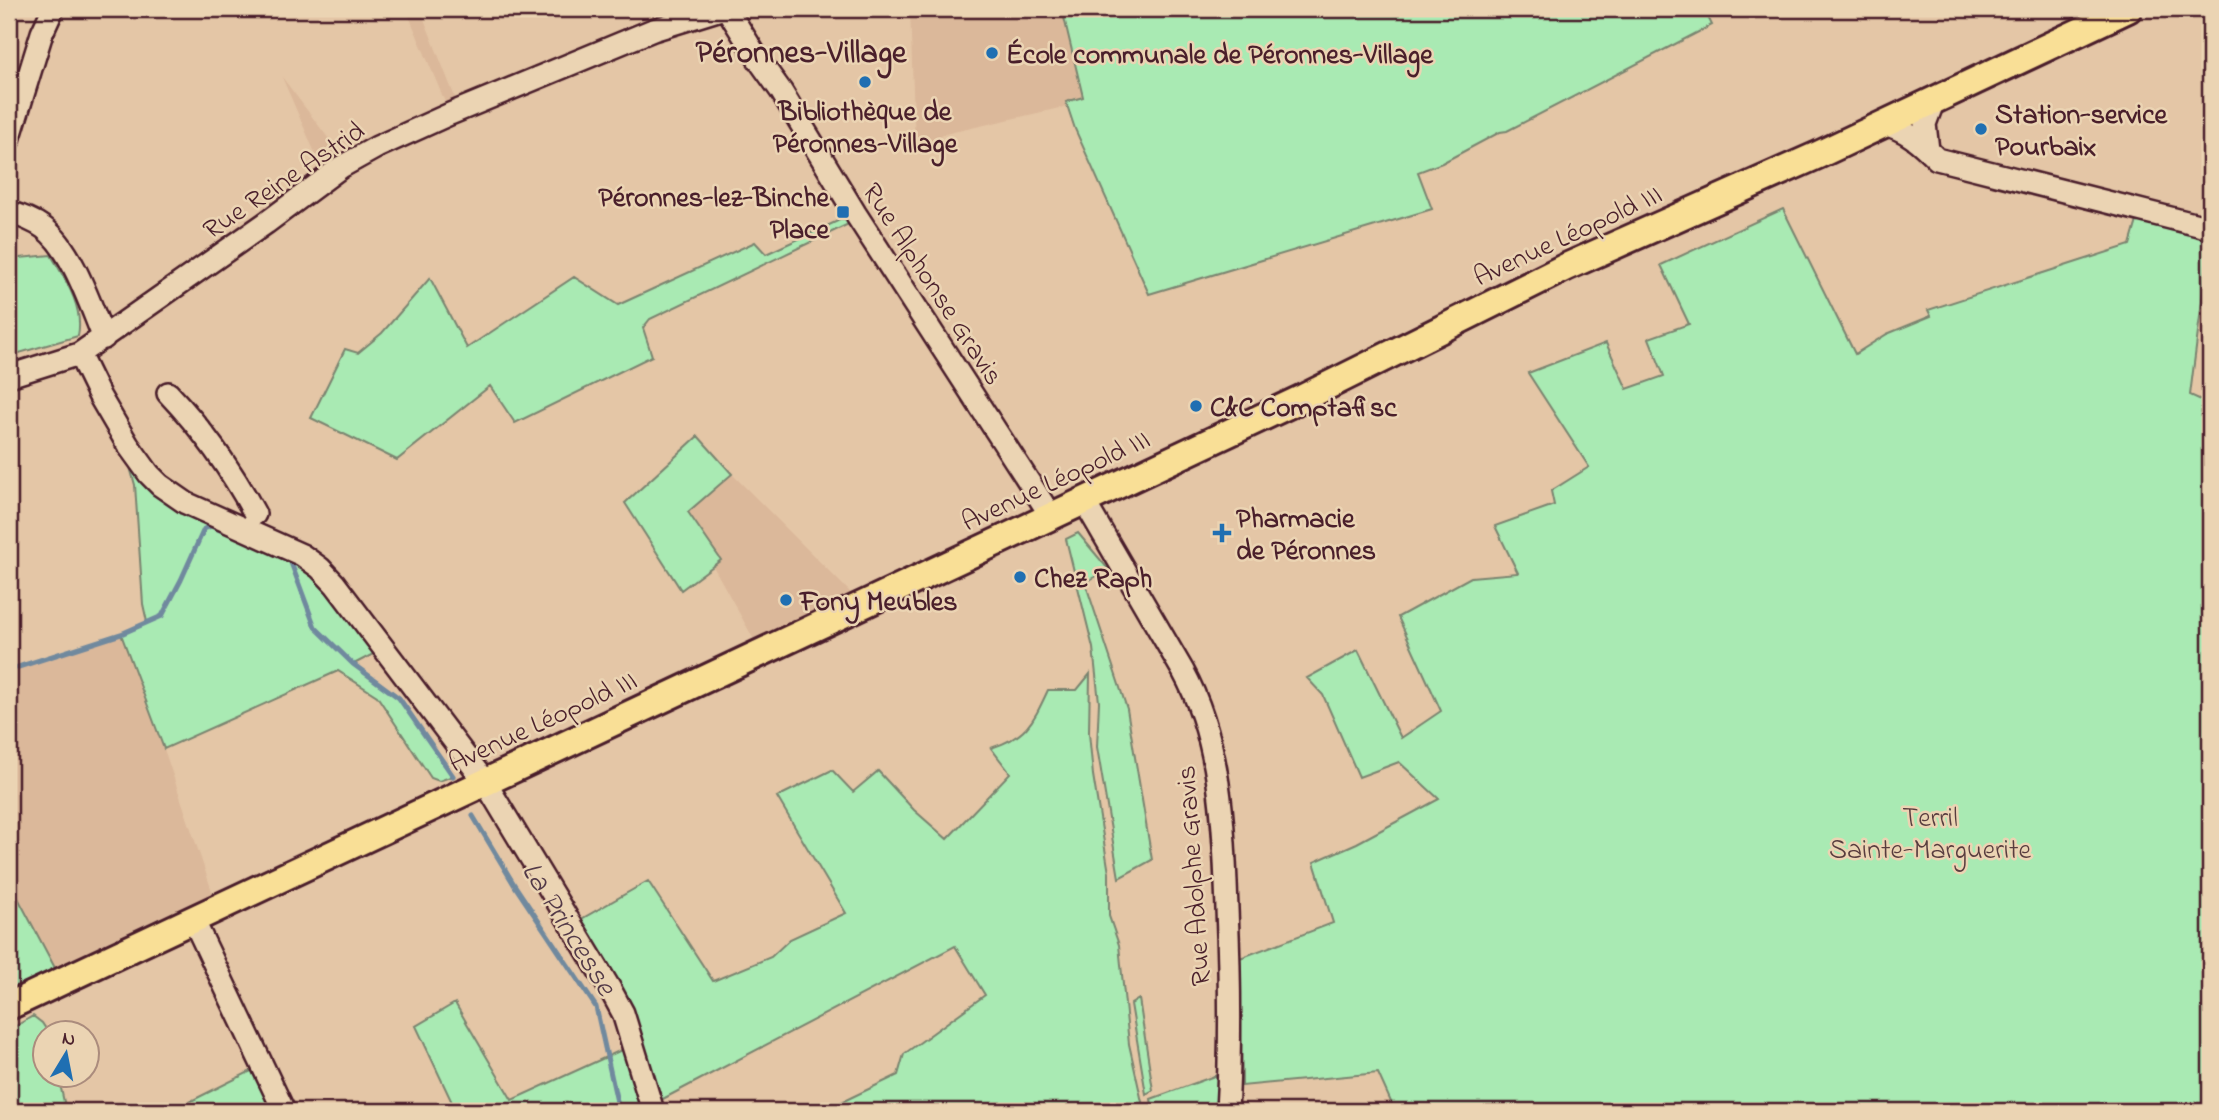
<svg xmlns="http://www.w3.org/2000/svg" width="2219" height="1120" viewBox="0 0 2219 1120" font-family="'Indie Flower',sans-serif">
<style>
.built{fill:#dbb89a}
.green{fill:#a9eab3;stroke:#7a846f;stroke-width:2}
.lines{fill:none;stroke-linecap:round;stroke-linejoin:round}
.stream{stroke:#70899e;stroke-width:5}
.minor-casing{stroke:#4a1f2b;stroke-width:26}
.major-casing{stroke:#4a1f2b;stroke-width:32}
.minor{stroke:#ebd4b3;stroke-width:21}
.major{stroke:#f9df96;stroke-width:26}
.poi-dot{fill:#1f6fb2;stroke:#ebd4b3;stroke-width:2.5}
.labels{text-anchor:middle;stroke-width:5;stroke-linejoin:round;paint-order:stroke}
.poi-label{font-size:28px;font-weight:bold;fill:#4a1f2b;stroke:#ebd4b3;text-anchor:start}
.street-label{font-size:28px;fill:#4a1f2b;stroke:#ebd4b3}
.park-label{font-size:28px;fill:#583d3f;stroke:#ebd4b3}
.water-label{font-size:30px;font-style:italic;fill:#533a48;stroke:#ebd4b3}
.quarter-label{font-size:32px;font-weight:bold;fill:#4a1f2b;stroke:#ebd4b3}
</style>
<rect width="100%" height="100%" fill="#e4c6a6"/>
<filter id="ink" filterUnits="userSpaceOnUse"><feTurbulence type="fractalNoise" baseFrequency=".0143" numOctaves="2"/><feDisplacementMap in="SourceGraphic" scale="14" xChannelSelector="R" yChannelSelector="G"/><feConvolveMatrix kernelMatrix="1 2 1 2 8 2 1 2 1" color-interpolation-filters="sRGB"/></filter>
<g filter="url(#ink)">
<path class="built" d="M406 9H420L460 110 450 114Z
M643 9H721L653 30Z
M910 9H1062L1083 97 1066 102 1068 106 945 134 918 149 915 144Z
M282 77 347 163 326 178Z
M732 474 864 606 762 654 713 566 720 560 688 512Z
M121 634 164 749 218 909 63 983 9 881V670Z"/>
<path class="green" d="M1062 9H1704L1712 25 1507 131 1500 132 1442 163 1418 172 1432 209 1149 294 1075 129 1066 102 1083 97Z
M1783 209 1855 354 1887 334 1931 316 1928 310 2130 245 2137 221 2210 238 2190 395 2210 404V1111H1395L1378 1073 1242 1086 1240 958 1333 923 1314 862 1357 843 1439 799 1399 762 1359 777 1323 695 1307 678 1358 650 1401 738 1441 711 1398 617 1471 577 1518 573 1495 526 1554 505 1551 491 1589 467 1528 373 1606 343 1627 389 1664 376 1649 338 1689 324 1661 265Z
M855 213 859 219 650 319 643 328 652 356 515 423 490 386 397 460 311 418 345 349 358 353 382 333 430 278 467 348 574 277 618 305 755 242 766 254Z
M51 255C65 279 84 307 78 336L9 356V259Z
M120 431 149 474 292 550 385 648 354 664 399 698 453 776 439 781 431 778 377 696 338 671 164 749 121 634 147 622 143 604 135 485Z
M698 436 732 474 688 512 721 560 681 590 625 503Z
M1078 533 1109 570 1085 582 1127 709 1152 860 1119 878 1097 747 1099 702 1093 648 1066 539Z
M1090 674 1089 733 1093 775 1109 873V916L1119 945 1129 1044 1144 1111H823L898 1075 904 1054 985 995 955 946 657 1102 578 921 648 881 713 981 771 957 790 939 846 913 777 797 832 770 853 792 878 771 914 810 947 839 1010 773 991 748C1027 737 1033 722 1048 690H1077Z
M9 881 63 983 9 1008Z
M1139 999 1153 1090 1146 1094 1131 1004Z
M455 1003 512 1100 626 1048 646 1111H456L416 1026Z
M33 1016 42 1023 48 1032H46V1074L58 1075 66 1111H16L9 1085V1030Z
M259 1067 279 1111H171Z
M1220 1074 1217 1111H1153L1151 1099Z"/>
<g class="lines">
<path class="stream" d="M287 558 290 560 315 627 353 664 399 698 453 776
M9 670 121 634 162 616 181 580 204 529 211 526 220 530
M473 816 515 886 596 1007 619 1111"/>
<g class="minor-casing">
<path id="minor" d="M727 9 758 59 781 91 855 213 1051 516
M1884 124C1907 130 1920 142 1937 159L2210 228
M9 140 42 33 53 9
M1928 150 1925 124 1934 100
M9 212C21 216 33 220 44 228 73 250 90 305 104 338
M79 354 100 397 128 445 149 474 160 485 186 503 302 555 320 568 335 584 485 782 610 989 623 1013 653 1111
M9 376 79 354 266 223 341 167 377 147 450 114 653 30 721 9
M168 393C203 430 231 469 255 514
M1084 501 1183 671C1222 742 1224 830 1227 909 1230 977 1231 1044 1227 1111
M193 919 284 1111"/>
</g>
<g class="major-casing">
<path id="major" d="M9 1006 1303 398 1566 267 1818 155 2128 9"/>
</g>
<use href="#minor" class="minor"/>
<use href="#major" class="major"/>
</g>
</g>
<g class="poi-dot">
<circle cx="992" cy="53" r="7"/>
<circle cx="865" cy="82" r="7"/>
<circle cx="1981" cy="129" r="7"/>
<rect x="836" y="205" width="14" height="14" rx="3.5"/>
<circle cx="1196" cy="406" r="7"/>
<path d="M1218.5 522.5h7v7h7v7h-7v7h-7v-7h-7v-7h7z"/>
<circle cx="1020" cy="577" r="7"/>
<circle cx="786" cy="600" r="7"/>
</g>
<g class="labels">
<g class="poi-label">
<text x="1006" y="63">École communale de Péronnes-Village</text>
<text x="865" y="120" text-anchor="middle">Bibliothèque de<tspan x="865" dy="32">Péronnes-Village</tspan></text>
<text x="1995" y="123">Station-service<tspan x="1995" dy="32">Pourbaix</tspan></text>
<text x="829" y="206" text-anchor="end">Péronnes-lez-Binche<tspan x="829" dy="32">Place</tspan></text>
<text x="1210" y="416">C&amp;C Comptafisc</text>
<text x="1236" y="527">Pharmacie<tspan x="1236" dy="32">de Péronnes</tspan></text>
<text x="1034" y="587">Chez Raph</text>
<text x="800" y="610">Fony Meubles</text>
</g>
<g class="street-label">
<text transform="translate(283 179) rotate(-34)" y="10">Rue Reine Astrid</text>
<text transform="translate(1567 234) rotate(-25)" y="10">Avenue Léopold III</text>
<text transform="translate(934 283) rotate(57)" y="10">Rue Alphonse Gravis</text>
<text transform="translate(1055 479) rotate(-25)" y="10">Avenue Léopold III</text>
<text transform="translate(542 720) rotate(-25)" y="10">Avenue Léopold III</text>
<text transform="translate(1192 876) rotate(-94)" y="10">Rue Adolphe Gravis</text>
</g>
<g class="park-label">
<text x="1930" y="826">Terril<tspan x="1930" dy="32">Sainte-Marguerite</tspan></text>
</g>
<g class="water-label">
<text transform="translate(570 928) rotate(58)" y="10">La Princesse</text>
</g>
<g class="quarter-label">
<text x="801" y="62">Péronnes-Village</text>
</g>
</g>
<rect width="2219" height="1120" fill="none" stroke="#ebd4b3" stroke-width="35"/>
<rect x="18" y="18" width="2184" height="1085" fill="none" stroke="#4a1f2b" stroke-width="2.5" filter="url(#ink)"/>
<g transform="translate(66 1054) rotate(10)"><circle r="33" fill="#ebd4b3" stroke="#ab8c7d" stroke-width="2"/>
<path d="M0-5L12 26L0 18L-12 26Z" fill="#1f6fb2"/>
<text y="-10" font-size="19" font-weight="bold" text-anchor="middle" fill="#4a1f2b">N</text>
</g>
</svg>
